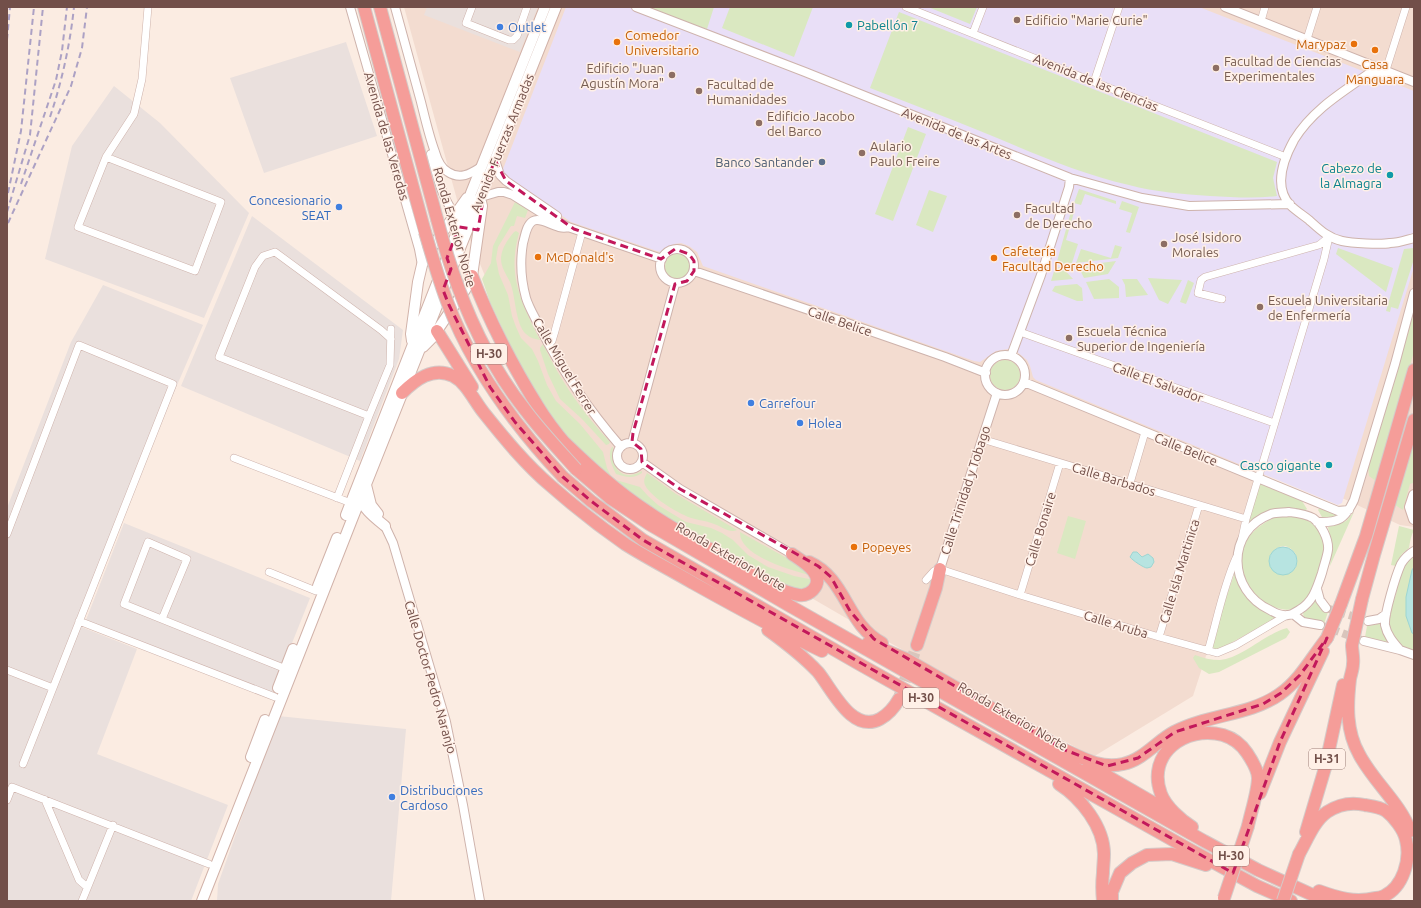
<svg xmlns="http://www.w3.org/2000/svg" width="1421" height="908" viewBox="0 0 1421 908" font-family="Ubuntu,sans-serif">
<style>
.residential{fill:#f3dcd0}
.industrial{fill:#eae0dd}
.education{fill:#e9dff7}
.green{fill:#dae8c1;fill-rule:evenodd}
.water{fill:#b7e4e1;stroke:#9dd6d2}
.lines{fill:none;stroke-linecap:round;stroke-linejoin:round}
.tertiary-tunnel{stroke:#d9c5bc;stroke-width:8;stroke-dasharray:8 4;stroke-linecap:butt}
.motorway-tunnel{stroke:#d9c5bc;stroke-width:12;stroke-dasharray:12 6;stroke-linecap:butt}
.minor-casing{stroke:#ceb3ac;stroke-width:8}
.tertiary-casing{stroke:#ceb3ac;stroke-width:10}
.secondary-casing{stroke:#d1b2a9;stroke-width:12}
.motorway-casing{stroke:#d5cac8;stroke-width:14}
.minor{stroke:#fff;stroke-width:7}
.tertiary{stroke:#fff;stroke-width:8}
.secondary{stroke:#fff;stroke-width:10}
.motorway{stroke:#f59d99;stroke-width:12}
.rail{stroke:#aca1c4;stroke-width:2;stroke-dasharray:6 4;stroke-linecap:butt}
.motorway-bridge-casing{stroke:#d5cac8;stroke-width:14;stroke-linecap:butt}
.motorway-bridge{stroke:#f59d99;stroke-width:12}
.marked{fill:none;stroke:#c2185b;stroke-width:3;stroke-dasharray:8 5;stroke-linejoin:round}
.education-dot{fill:#8d6e63;stroke:#fff0e7;stroke-width:1.5}
.culture-dot{fill:#0f9aa8;stroke:#fff0e7;stroke-width:1.5}
.shop-dot{fill:#3f7fe0;stroke:#fff0e7;stroke-width:1.5}
.food-dot{fill:#e8710a;stroke:#fff0e7;stroke-width:1.5}
.service-dot{fill:#5c6f8a;stroke:#fff0e7;stroke-width:1.5}
.labels{text-anchor:middle;stroke-width:3;stroke-linejoin:round;paint-order:stroke}
.shield{fill:#fff0e7;stroke:#9c7f78;stroke-width:1}
.shield-label{font-size:12px;font-weight:bold;fill:#724f49}
.education-label{font-size:13px;fill:#785e54;stroke:#fff0e7;text-anchor:start}
.culture-label{font-size:13px;fill:#0d838f;stroke:#fff0e7;text-anchor:end}
.shop-label{font-size:13px;fill:#366cbe;stroke:#fff0e7;text-anchor:start}
.food-label{font-size:13px;fill:#c56008;stroke:#fff0e7;text-anchor:start}
.street-label{font-size:13px;fill:#724f49;stroke:#fff0e7}
.service-label{font-size:13px;fill:#4e5e75;stroke:#fff0e7;text-anchor:end}
</style>
<rect width="100%" height="100%" fill="#fbece2"/>
<path class="residential" d="M404 7H1414V527L1400 525 1342 498 1265 474 1193 696 1093 757 846 618 617 485 522 366 464 225Z"/>
<path class="industrial" d="M427 7H538L520 52 424 15Z
M346 42 377 136 264 173 230 78Z
M114 86 160 123 249 213 204 318 45 259 72 146Z
M252 216 403 330 399 359 360 461 181 386Z
M103 285 203 325 74 624 137 649 97 754 228 805 191 901H7V777L8 774 7 773V508L71 342Z
M124 523 310 598 272 693 86 620Z
M278 716 406 729 391 901H217L218 884Z"/>
<path class="education" d="M566 7H1199L1414 91V267L1342 503 1338 505 1036 380 1033 377 1030 366 1027 360 1016 351 1008 349 996 351 980 362 974 361 703 266 697 252 689 246 681 243 674 244 660 252 571 222 511 180 504 174 503 169Z"/>
<path class="green" d="M647 7H714L707 29 666 15Z
M730 7H813L794 57 722 28Z
M928 7H977L970 24Z
M899 12 1277 162 1273 178 1277 196C1254 199 1232 197 1210 196 1183 194 1155 192 1129 185 1077 173 1029 151 980 131 944 116 906 102 870 88Z
M908 127 926 134 893 221 875 214Z
M1079 189 1116 201V204L1085 194 1081 205 1074 203Z
M929 190 947 196 933 232 916 225Z
M1122 201 1139 207 1130 233 1126 232 1132 213 1119 209Z
M515 202 528 210 525 218 517 216 514 226H511L498 247 496 259 499 274 508 295 512 316 516 327 521 338 532 349 538 361 547 385 556 401 580 424 603 452 607 468 611 476 616 480 640 487 648 496 658 505 686 522 711 528 722 533 733 540 748 555 768 567 794 576 814 580 809 589 793 591 639 502 586 458 561 430 531 385 511 347 490 302 482 279 491 263 493 246Z
M1072 208 1075 209 1066 240 1078 244 1072 263 1056 265Z
M516 231 519 233C507 276 521 302 540 340 535 339 530 338 526 334 515 324 516 297 510 282 506 274 501 267 501 259 501 249 508 239 514 232Z
M1115 245 1122 247 1118 258 1076 263 1081 249 1111 258Z
M1338 248 1393 268 1386 292 1336 254Z
M1414 248V259L1398 309 1391 307 1390 312 1386 311 1404 249Z
M665 267a14 14 0 1 1 28 0a14 14 0 1 1-28 0Z
M1116 261 1108 274 1084 278 1078 266Z
M1062 267 1073 279 1051 281 1055 268Z
M1148 278 1182 280 1168 304 1159 300Z
M1109 279 1119 287V298L1094 299 1086 282Z
M1122 279H1137L1148 295 1126 297 1125 285Z
M1188 280 1194 283 1186 304 1180 302Z
M1077 284 1082 288 1083 301H1077L1052 291 1055 286Z
M1414 313 1413 355 1376 481 1369 476 1368 467Z
M543 344C560 380 583 413 610 442L609 444 606 445 582 419 560 399 548 374 540 350V348Z
M990 375a15 15 0 1 1 30 0a15 15 0 1 1-30 0Z
M1414 442V481L1413 483 1410 484 1403 510 1395 505Z
M612 447H613C611 466 620 483 642 471V473C634 479 625 477 616 474 612 466 607 455 612 447Z
M647 473 676 494 737 530C730 534 721 526 714 524 705 520 693 520 684 515 673 510 650 496 645 485 643 481 645 477 647 473Z
M1260 484 1302 501 1307 509 1305 511C1277 505 1272 510 1249 524L1248 522Z
M1320 507 1338 514 1339 515 1332 518 1322 517 1318 510Z
M1354 512 1330 566 1332 547 1328 527 1346 521Z
M1291 515C1307 519 1320 524 1325 542 1326 549 1323 557 1321 563 1317 579 1311 604 1292 609 1285 611 1277 608 1271 606 1263 603 1254 597 1250 590 1236 564 1237 541 1263 524 1266 522 1270 519 1273 517 1278 515 1286 516 1291 515ZM1285 546C1305 552 1299 579 1278 574L1269 560C1270 552 1277 546 1285 546Z
M1068 516 1086 521 1075 559 1057 553Z
M1399 526 1414 530C1411 536 1410 541 1409 548L1402 554 1396 566 1391 565Z
M740 532 801 566 810 575C791 570 739 556 740 532Z
M1414 555V567L1412 570V632L1414 634V651C1382 644 1388 617 1396 594 1398 585 1400 571 1405 564 1408 561 1411 558 1414 555Z
M1235 572C1244 598 1253 604 1276 618L1220 649H1210L1222 609Z
M1315 601 1317 602 1321 609 1328 612 1324 624 1304 618 1303 613 1311 607Z
M1382 622 1383 630 1390 646 1365 637 1367 626 1374 625Z
M1287 628 1290 632 1286 638 1219 672 1209 674 1199 668 1193 658 1195 655C1203 658 1211 660 1220 660 1240 659 1265 634 1287 628Z"/>
<path class="water" d="M1269 561a14 14 0 1 1 28 0a14 14 0 1 1-28 0Z
M1133 552H1137L1142 557 1148 554 1153 558 1154 562 1151 567 1147 568C1144 568 1132 560 1130 557Z
M1414 567V634L1412 633 1406 616V597L1412 570Z"/>
<g class="lines">
<path class="tertiary-tunnel" d="M1326 608 1362 619
M1320 625 1364 641"/>
<path class="motorway-tunnel" d="M899 698 917 645"/>
<g class="minor-casing">
<path id="minor" d="M472 7 466 23 509 40H513L517 36 527 7
M906 7 1094 82 1286 157
M1261 21 1265 7
M973 33 983 7
M1307 39 1317 7
M1386 70 1406 7
M1094 82 1119 7
M106 157 78 227 195 271 221 202 106 157 134 114 142 79 148 7
M1222 299 1198 293 1201 280 1205 277 1319 245 1329 237
M1020 332 1274 423
M391 339 381 330 275 252 263 256 255 267 219 357 369 416 390 365 391 329
M548 343 552 341 555 331 582 232
M982 439 1246 519
M234 458 351 503
M1130 483 1145 432
M337 498 369 416
M7 534 79 345 173 384 23 764
M1242 538 1246 519 1324 259 1329 237
M269 572 316 591
M926 580 934 571 940 569 1020 595 1159 637 1217 653 1236 645 1287 615
M1020 595 1060 463
M162 619 187 559 148 542 124 604 286 669
M79 621 275 697
M1159 637 1199 505
M1208 651C1217 620 1223 587 1236 558
M7 670 53 688
M7 800 12 787 209 864
M45 800 79 880 87 887
M82 901 113 825"/>
</g>
<g class="tertiary-casing">
<path id="tertiary" d="M350 7 419 249 422 265
M395 7C404 39 412 70 421 102 425 118 429 136 435 152 437 159 441 168 448 172 460 180 470 174 481 167
M636 7 805 72 1070 178 1142 198 1189 206 1290 204
M1225 7 1414 82
M1378 67C1348 89 1314 107 1294 140 1283 160 1273 186 1290 205 1296 211 1303 215 1309 220 1319 229 1328 238 1342 241 1351 243 1381 245 1390 243 1398 243 1406 240 1414 238
M1366 77 1376 75 1391 77 1398 76
M431 154C437 176 442 200 458 218
M495 160 500 175 506 181 557 216
M481 197 498 192H504L513 195 548 217 568 227 662 259
M568 227C557 231 542 216 533 221 526 225 525 237 523 243 520 261 521 280 526 298 529 308 536 319 540 328 562 371 589 410 621 447
M660 266a17 17 0 1 1 34 0a17 17 0 1 1-34 0Z
M694 271 847 323 945 357 986 373
M985 375a20 20 0 1 1 40 0a20 20 0 1 1-40 0Z
M1011 356 1041 275 1069 187 1070 178
M1024 382 1338 511 1349 510
M632 443 675 284
M617 456a13 13 0 1 1 26 0a13 13 0 1 1-26 0Z
M642 462 680 489 792 554
M1289 512C1297 513 1306 514 1313 518 1321 524 1329 539 1328 550 1327 557 1324 565 1322 573 1317 588 1313 602 1299 610 1295 612 1292 615 1288 615 1282 616 1275 613 1270 610 1228 591 1225 531 1271 514 1277 512 1284 513 1289 512Z
M1317 522C1339 523 1345 519 1354 500L1395 364 1414 293
M385 526 393 543 446 722 463 805 480 901
M940 569 997 393
M1317 589 1320 600 1326 608
M1293 614 1303 622 1320 625
M1368 621 1379 619 1386 614
M1364 641 1400 650 1414 655
M1400 650C1393 642 1387 635 1385 625 1384 614 1396 575 1401 564 1404 559 1409 554 1414 551"/>
</g>
<g class="secondary-casing">
<path id="secondary" d="M412 341 411 334 418 282 422 265 427 254 467 198
M423 347 432 338 447 316 465 290 472 276 482 206 481 202
M366 485 371 505 378 514
M359 495C363 509 374 517 385 526
M1414 495 1410 507 1414 519
M346 515 459 227 469 200 471 193 545 7
M318 586 337 538
M278 688 293 649
M251 757 265 720
M202 901 353 517 556 7"/>
</g>
<g class="motorway-casing">
<path id="motorway" d="M364 7 425 232
M380 7 437 219
M472 276C488 318 513 367 537 405 546 420 557 434 568 447
M437 331 472 387
M402 393C415 380 433 366 453 376 467 383 474 401 484 413 504 438 526 465 551 486 575 507 599 526 625 544 647 558 671 570 693 583 736 607 778 630 822 651
M564 442C590 467 617 492 648 512 675 531 706 546 734 563 754 574 778 592 799 595 805 596 809 594 813 590 827 575 802 561 792 554
M576 469 610 498 649 524 790 606 1204 841 1258 870 1326 901
M563 477 591 501 643 540 861 665 1187 848 1257 886 1291 901
M809 562C847 579 846 624 882 643
M1362 599 1374 555 1414 420
M1341 604 1366 536 1414 370
M768 630C786 643 803 656 818 672 832 689 852 734 880 719 889 714 894 708 899 699
M868 643 906 659 1065 750C1084 759 1102 769 1123 764 1143 760 1157 741 1174 732 1208 714 1249 716 1280 694 1300 680 1312 657 1327 638
M917 645 936 588 940 569
M1352 645C1352 651 1354 658 1353 664 1353 669 1351 674 1350 679 1347 705 1346 731 1359 754 1372 780 1401 804 1410 831
M1088 765 1171 813
M1059 784C1081 798 1104 827 1104 854 1104 861 1103 867 1103 873 1102 882 1102 892 1103 901
M1260 793 1280 742 1323 651
M1192 827C1181 820 1166 807 1161 794 1146 754 1185 725 1223 735 1233 738 1241 744 1247 753 1251 759 1258 770 1258 778 1258 791 1251 812 1248 826
M1306 832 1325 768 1343 685
M1299 854C1307 840 1314 821 1327 812 1339 804 1352 802 1365 805 1371 806 1380 807 1386 811 1394 817 1404 830 1406 840 1411 860 1403 887 1384 896 1382 897 1378 898 1375 898 1355 903 1338 898 1319 891
M1112 901V892L1120 873 1132 863 1147 855 1172 854 1206 865"/>
</g>
<use href="#minor" class="minor"/>
<use href="#tertiary" class="tertiary"/>
<use href="#secondary" class="secondary"/>
<use href="#motorway" class="motorway"/>
<path class="rail" d="M7 40 10 7
M50 117C62 81 70 45 74 7
M21 184 56 80 62 51 67 7
M8 193 21 131 34 7
M7 212 30 135 43 7
M8 223 71 86 82 48 87 7"/>
<g class="motorway-bridge-casing">
<path id="motorway-bridge" d="M437 219C455 288 481 355 526 411 541 431 559 450 576 469
M425 232C432 256 439 281 448 304 473 369 515 426 563 477
M1327 638 1341 604
M1352 645 1362 599
M1224 898 1248 826
M1283 901 1299 854"/>
</g>
<use href="#motorway-bridge" class="motorway-bridge"/>
</g>
<path class="marked" d="M495 160 506 181 574 229 661 259 675 249 689 254 694 261V271L687 281 675 284 633 433 632 442 641 449 642 462 680 489 818 566 831 577 850 611 874 639 1065 750 1107 766 1138 758 1175 732 1263 704 1281 693 1300 675 1327 638 1280 742 1233 873 643 540 591 501 563 477 515 422 490 387 449 305 443 290 451 269 447 258 459 227 478 230 482 206 480 198Z"/>
<g class="education-dot">
<circle cx="1017" cy="20" r="4"/>
<circle cx="1216" cy="68" r="4"/>
<circle cx="672" cy="75" r="4"/>
<circle cx="699" cy="91" r="4"/>
<circle cx="759" cy="123" r="4"/>
<circle cx="862" cy="153" r="4"/>
<circle cx="1017" cy="215" r="4"/>
<circle cx="1164" cy="244" r="4"/>
<circle cx="1260" cy="307" r="4"/>
<circle cx="1069" cy="338" r="4"/>
</g>
<g class="culture-dot">
<circle cx="849" cy="25" r="4"/>
<circle cx="1390" cy="175" r="4"/>
<circle cx="1329" cy="465" r="4"/>
</g>
<g class="shop-dot">
<circle cx="500" cy="27" r="4"/>
<circle cx="339" cy="207" r="4"/>
<circle cx="751" cy="403" r="4"/>
<circle cx="800" cy="423" r="4"/>
<circle cx="392" cy="797" r="4"/>
</g>
<g class="food-dot">
<circle cx="617" cy="42" r="4"/>
<circle cx="1354" cy="44" r="4"/>
<circle cx="1375" cy="50" r="4"/>
<circle cx="538" cy="257" r="4"/>
<circle cx="994" cy="258" r="4"/>
<circle cx="854" cy="547" r="4"/>
</g>
<circle class="service-dot" cx="822" cy="162" r="4"/>
<g class="labels">
<g class="shield">
<rect x="471" y="344" width="36" height="20" rx="3"/>
<rect x="903" y="688" width="36" height="20" rx="3"/>
<rect x="1309" y="749" width="36" height="20" rx="3"/>
<rect x="1213" y="846" width="36" height="20" rx="3"/>
</g>
<g class="shield-label">
<text x="489" y="358">H-30</text>
<text x="921" y="702">H-30</text>
<text x="1327" y="763">H-31</text>
<text x="1231" y="860">H-30</text>
</g>
<g class="education-label">
<text x="1025" y="25">Edificio "Marie Curie"</text>
<text x="1224" y="66">Facultad de Ciencias<tspan x="1224" dy="15">Experimentales</tspan></text>
<text x="664" y="73" text-anchor="end">Edificio "Juan<tspan x="664" dy="15">Agustín Mora"</tspan></text>
<text x="707" y="89">Facultad de<tspan x="707" dy="15">Humanidades</tspan></text>
<text x="767" y="121">Edificio Jacobo<tspan x="767" dy="15">del Barco</tspan></text>
<text x="870" y="151">Aulario<tspan x="870" dy="15">Paulo Freire</tspan></text>
<text x="1025" y="213">Facultad<tspan x="1025" dy="15">de Derecho</tspan></text>
<text x="1172" y="242">José Isidoro<tspan x="1172" dy="15">Morales</tspan></text>
<text x="1268" y="305">Escuela Universitaria<tspan x="1268" dy="15">de Enfermería</tspan></text>
<text x="1077" y="336">Escuela Técnica<tspan x="1077" dy="15">Superior de Ingeniería</tspan></text>
</g>
<g class="culture-label">
<text x="857" y="30" text-anchor="start">Pabellón 7</text>
<text x="1382" y="173">Cabezo de<tspan x="1382" dy="15">la Almagra</tspan></text>
<text x="1321" y="470">Casco gigante</text>
</g>
<g class="shop-label">
<text x="508" y="32">Outlet</text>
<text x="331" y="205" text-anchor="end">Concesionario<tspan x="331" dy="15">SEAT</tspan></text>
<text x="759" y="408">Carrefour</text>
<text x="808" y="428">Holea</text>
<text x="400" y="795">Distribuciones<tspan x="400" dy="15">Cardoso</tspan></text>
</g>
<g class="food-label">
<text x="625" y="40">Comedor<tspan x="625" dy="15">Universitario</tspan></text>
<text x="1346" y="49" text-anchor="end">Marypaz</text>
<text x="1375" y="69" text-anchor="middle">Casa<tspan x="1375" dy="15">Manguara</tspan></text>
<text x="1002" y="256">Cafetería<tspan x="1002" dy="15">Facultad Derecho</tspan></text>
<text x="546" y="262">McDonald's</text>
<text x="862" y="552">Popeyes</text>
</g>
<g class="street-label">
<text transform="translate(1096 82) rotate(22)" y="5">Avenida de las Ciencias</text>
<text transform="translate(957 133) rotate(22)" y="5">Avenida de las Artes</text>
<text transform="translate(387 136) rotate(74)" y="5">Avenida de las Veredas</text>
<text transform="translate(502 143) rotate(-68)" y="5">Avenida Fuerzas Armadas</text>
<text transform="translate(455 227) rotate(74)" y="5">Ronda Exterior Norte</text>
<text transform="translate(840 321) rotate(19)" y="5">Calle Belice</text>
<text transform="translate(565 366) rotate(59)" y="5">Calle Miguel Ferrer</text>
<text transform="translate(1158 382) rotate(20)" y="5">Calle El Salvador</text>
<text transform="translate(1186 449) rotate(22)" y="5">Calle Belice</text>
<text transform="translate(1114 479) rotate(17)" y="5">Calle Barbados</text>
<text transform="translate(965 490) rotate(-72)" y="5">Calle Trinidad y Tobago</text>
<text transform="translate(1040 529) rotate(-73)" y="5">Calle Bonaire</text>
<text transform="translate(731 556) rotate(30)" y="5">Ronda Exterior Norte</text>
<text transform="translate(1179 571) rotate(-73)" y="5">Calle Isla Martinica</text>
<text transform="translate(1116 624) rotate(17)" y="5">Calle Aruba</text>
<text transform="translate(431 677) rotate(74)" y="5">Calle Doctor Pedro Naranjo</text>
<text transform="translate(1013 716) rotate(30)" y="5">Ronda Exterior Norte</text>
</g>
<g class="service-label">
<text x="814" y="167">Banco Santander</text>
</g>
</g>
<rect width="1421" height="908" fill="none" stroke="#724f49" stroke-width="16"/>
</svg>
